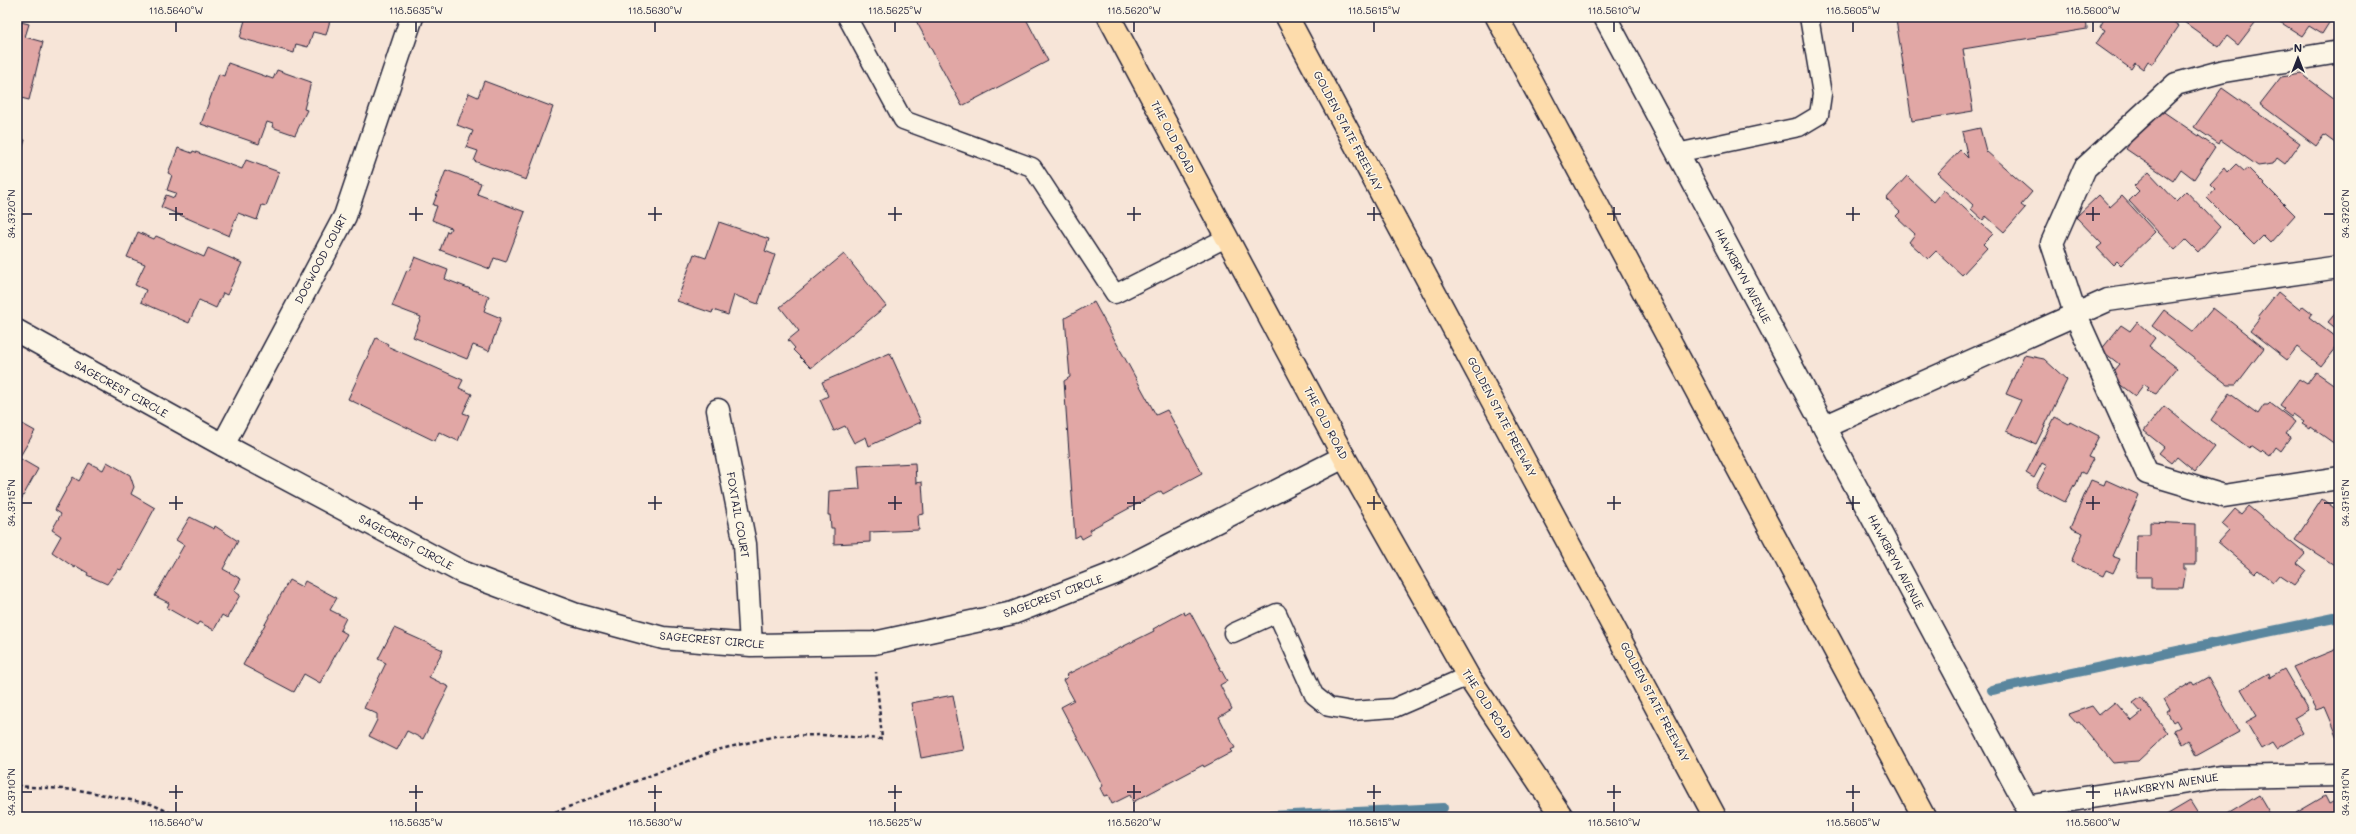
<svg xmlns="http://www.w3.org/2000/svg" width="2356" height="834" viewBox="0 0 2356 834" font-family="Mali,sans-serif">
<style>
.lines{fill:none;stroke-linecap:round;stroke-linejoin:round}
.stream{stroke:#5a869e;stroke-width:10}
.building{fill:#e1a7a5;stroke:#22223b}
.service-casing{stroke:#22223b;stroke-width:21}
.minor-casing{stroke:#22223b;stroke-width:25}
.primary-casing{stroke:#22223b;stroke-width:25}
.motorway-casing{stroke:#22223b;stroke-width:25}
.path{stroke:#22223b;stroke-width:2.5;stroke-dasharray:4 3;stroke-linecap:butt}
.service{stroke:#fcf5e5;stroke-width:18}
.minor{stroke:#fcf5e5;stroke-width:22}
.primary{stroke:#fddcac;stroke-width:22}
.motorway{stroke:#fddcac;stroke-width:22}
.ticks{fill:none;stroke:#22223b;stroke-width:1.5}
.labels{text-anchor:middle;stroke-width:3;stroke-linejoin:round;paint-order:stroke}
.street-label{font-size:11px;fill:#22223b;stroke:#fcf5e5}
.neatline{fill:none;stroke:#22223b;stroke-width:1.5}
.ticks-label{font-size:10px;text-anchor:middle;fill:#22223b}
</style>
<rect width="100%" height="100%" fill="#f7e5d8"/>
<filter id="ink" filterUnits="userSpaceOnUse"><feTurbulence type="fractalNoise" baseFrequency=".025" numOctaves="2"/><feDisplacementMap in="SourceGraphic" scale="8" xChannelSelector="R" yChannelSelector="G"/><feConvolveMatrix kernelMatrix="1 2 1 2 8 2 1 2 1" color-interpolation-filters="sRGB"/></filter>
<g filter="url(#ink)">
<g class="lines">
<path class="stream" d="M1992 690 2339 617
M1251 817 1443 808"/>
</g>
<path class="building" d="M232 17H331L326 35 313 32 308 47 296 44 294 53 240 38 245 20Z
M914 17H1025L1048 61 962 106Z
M1917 17H2086L2087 29 1963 49 1973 111 1912 121 1896 20Z
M2105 17H2139L2144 20 2146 17H2166L2179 26 2153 64 2148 61 2143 69 2135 63 2131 69 2096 44 2105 30 2100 27Z
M2177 17H2255L2258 19 2238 45 2227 36 2219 47Z
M2272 17H2330L2332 18 2322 34 2309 26 2302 36Z
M17 21 29 24 25 37 43 42 29 100 17 97Z
M228 63 273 79 277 70 311 82 304 109 307 110 295 135 272 127 273 124 267 122 259 144 201 124 219 74 224 76Z
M2302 74 2339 102V146L2324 135 2316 146 2260 104 2281 77Z
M484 81 553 107 526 180 474 161 478 151 466 147 473 131 457 125 469 93 478 97Z
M2222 88 2300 143 2285 164 2277 158 2273 164 2258 166 2221 140 2219 144 2194 127Z
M2158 108 2215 147 2194 179 2181 169 2173 181 2126 149 2151 113Z
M1980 128 1986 151 2032 192 2021 205 2025 208 2004 232 1986 216 1983 220 1971 209 1973 205 1938 173 1960 150 1968 158 1962 132Z
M17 138 25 140 17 166Z
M178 148 192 153 193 151 242 169 246 160 279 172 266 206 262 205 257 220 238 213 229 236 161 207 166 195 174 198 176 193 167 190 172 175 168 173Z
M2236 164 2244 171 2248 168 2295 215 2270 243 2263 236 2254 245 2207 198 2215 189 2210 184 2225 168 2228 172Z
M446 170 481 183 477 194 525 212 506 262 494 258 490 269 440 250 447 231 449 232 451 228 432 220 437 206 433 205Z
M2149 172 2176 201 2186 191 2220 227 2198 252 2186 240 2175 250 2129 201 2139 191 2134 186Z
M1907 176 1934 202 1944 190 1993 234 1983 244 1987 248 1962 275 1936 251 1928 259 1909 242 1915 234 1896 216 1900 212 1886 199Z
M2099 195 2110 207 2122 196 2155 232 2121 265 2117 261 2113 265 2097 248 2102 244 2076 217Z
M719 222 769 239 765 251 775 255 758 304 734 295 728 315 713 310 712 313 677 301 694 254 706 258Z
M138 232 154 239 156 236 204 257 208 248 242 263 227 295 223 293 216 308 199 300 189 323 141 302 146 290 135 285 145 264 127 257Z
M844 254 886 306 811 368 793 350 795 348 788 340 799 331 780 307Z
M415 257 448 270 445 279 489 296 484 311 501 318 489 351 473 345 467 359 413 337 421 317 392 306 407 270 409 271Z
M2278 292 2300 310 2303 306 2312 313 2309 317 2339 340V343L2321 366 2297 347 2287 360 2250 331 2260 318 2258 317Z
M1094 302 1156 415 1167 410 1202 473 1163 494 1161 491 1089 530 1091 534 1082 539 1080 535 1075 538 1064 381 1070 377 1065 318Z
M2213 308 2264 348 2236 385H2228L2152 326 2164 310 2193 332Z
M2339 309V331L2328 322Z
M2137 322 2155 338 2149 346 2177 368 2156 394 2147 390 2149 388 2144 384 2135 396 2109 376 2119 364 2101 350 2121 325 2130 331Z
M376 338 388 344 387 346 463 380 459 388 472 394 463 413 469 415 458 441 439 432 435 441 348 399Z
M890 353 921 422 869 446 866 437 854 443 845 426 834 431 820 400 828 396 822 382Z
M2024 355 2044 359 2067 380 2036 444 2006 431 2021 400 2006 394Z
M2316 372 2339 388V447L2311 427 2310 429 2302 424 2304 422 2293 414 2291 417 2282 410 2284 408 2280 405 2299 379 2307 384Z
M2229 393 2258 414 2264 405H2268L2270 403 2295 422 2286 434 2291 437 2281 451 2276 447 2270 456 2263 451 2261 453 2251 446 2249 448 2211 420Z
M2164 406 2215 447 2195 472 2177 457 2172 463 2159 453 2164 447 2144 431Z
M2055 417 2069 424 2070 421 2099 436 2088 457 2093 459 2085 474 2081 472 2075 487 2074 485 2065 502 2036 487 2047 466 2042 463 2034 478 2026 473Z
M17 421 35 431 19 458 38 469 17 507Z
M107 462 130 475 134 487 131 494 155 508 121 570 118 569 107 584 87 575 88 573 76 566 75 568 52 552 61 536 52 530 61 514 55 510 73 477 79 481 89 463 103 470Z
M915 463 916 483 922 482 924 514 918 515 919 530 870 532V542L834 544V528H831L830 515H828L829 491 860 489 858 466Z
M2091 480 2104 485 2106 480 2139 495 2112 556 2120 559 2113 573 2106 570 2103 576 2071 562 2083 533 2070 528Z
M2322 499 2337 510 2339 507V568L2295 540Z
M2248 506 2305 554 2297 563 2306 570 2294 585 2279 575 2273 582 2258 570 2255 573 2218 542 2229 530 2222 524 2235 509 2241 514Z
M190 517 214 529 215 526 238 541 223 569 241 579 234 591 240 595 227 618 222 615 214 630 199 622 197 625 167 608 169 603 155 596 184 545 176 540Z
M2150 522 2196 524V565H2183V569H2186L2183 588H2151V577H2136L2137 535H2150Z
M289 580 302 587 305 581 337 598 330 610 346 618 340 630 347 634 320 683 304 674 294 692 243 665Z
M1184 612 1185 615 1190 612 1227 681 1220 685 1232 709 1219 717 1235 748 1230 750 1232 752 1204 767 1203 765 1133 802 1130 795 1112 804 1108 795 1104 796 1100 788 1103 786 1061 707 1074 700 1063 680 1068 677 1066 675 1154 631 1153 629Z
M394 628 443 650 429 677 449 687 423 739 407 731 397 750 369 736 377 720V714L364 708 386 663 378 659Z
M2339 648V740L2325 707 2316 710 2293 667Z
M2284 669 2308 710 2294 718 2303 733 2276 749 2272 743 2262 749 2246 722 2257 716 2241 689 2269 673 2270 677Z
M2208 677 2239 732 2196 756 2188 740 2182 744 2174 730 2180 727 2176 720 2173 722 2167 712 2170 710 2164 699 2192 682 2194 685Z
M953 695 963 750 921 758 911 703Z
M2141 697 2168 733 2138 761 2113 763 2079 722 2077 723 2069 714 2092 706 2099 715 2115 702 2132 721 2142 713 2133 703Z
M2259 795 2272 817H2225L2226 815Z
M2325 796 2329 804 2339 799V817H2296L2298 816 2296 813Z
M2190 801 2200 817H2163Z"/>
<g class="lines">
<g class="service-casing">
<path id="service" d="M847 17 903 120 1032 167 1115 294 1226 238
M1677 153 1799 127 1819 115 1822 94 1809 17
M1233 633 1277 613 1314 695 1329 707 1352 711 1394 708 1468 676"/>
</g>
<g class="minor-casing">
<path id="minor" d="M1605 17 2027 807 2220 777 2339 775
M2339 52 2224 71 2176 84 2085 168 2052 243 2076 316 2147 473 2224 496 2339 478
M17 331 223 445 462 572 574 614 663 638 751 645 874 643 1013 613 1115 573 1344 457
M718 410 745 544 751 645
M1824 427 2108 300 2339 267
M223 445 345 216 412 17"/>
</g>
<g class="primary-casing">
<path id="primary" d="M1109 17 1344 457 1468 676 1562 817"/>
</g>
<g class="motorway-casing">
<path id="motorway" d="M1287 17 1715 817
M1497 17 1924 817"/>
</g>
<path class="path" d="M17 786 79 790 151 804 180 817
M542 817 717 750 776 736 822 735 882 739 876 672"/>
<use href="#service" class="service"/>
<use href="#minor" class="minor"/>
<use href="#primary" class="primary"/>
<use href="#motorway" class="motorway"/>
</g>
</g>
<path class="ticks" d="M176 22V32M416 22V32M655 22V32M895 22V32M1134 22V32M1374 22V32M1614 22V32M1853 22V32M2093 22V32M176 207V221M416 207V221M655 207V221M895 207V221M1134 207V221M1374 207V221M1614 207V221M1853 207V221M2093 207V221M22 214H32M169 214H183M409 214H423M648 214H662M888 214H902M1127 214H1141M1367 214H1381M1607 214H1621M1846 214H1860M2086 214H2100M2324 214H2334M176 496V510M416 496V510M655 496V510M895 496V510M1134 496V510M1374 496V510M1614 496V510M1853 496V510M2093 496V510M22 503H32M169 503H183M409 503H423M648 503H662M888 503H902M1127 503H1141M1367 503H1381M1607 503H1621M1846 503H1860M2086 503H2100M2324 503H2334M176 785V799M416 785V799M655 785V799M895 785V799M1134 785V799M1374 785V799M1614 785V799M1853 785V799M2093 785V799M22 792H32M169 792H183M409 792H423M648 792H662M888 792H902M1127 792H1141M1367 792H1381M1607 792H1621M1846 792H1860M2086 792H2100M2324 792H2334M176 802V812M416 802V812M655 802V812M895 802V812M1134 802V812M1374 802V812M1614 802V812M1853 802V812M2093 802V812"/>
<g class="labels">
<g class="street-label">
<text transform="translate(1348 131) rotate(62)" y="4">GOLDEN STATE FREEWAY</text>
<text transform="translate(1173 137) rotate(62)" y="4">THE OLD ROAD</text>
<text transform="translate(321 259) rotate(-62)" y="4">DOGWOOD COURT</text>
<text transform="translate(1743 276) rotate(62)" y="4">HAWKBRYN AVENUE</text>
<text transform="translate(121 389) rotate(29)" y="4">SAGECREST CIRCLE</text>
<text transform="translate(1502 417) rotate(62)" y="4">GOLDEN STATE FREEWAY</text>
<text transform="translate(1326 423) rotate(62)" y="4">THE OLD ROAD</text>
<text transform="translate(738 515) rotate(80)" y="4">FOXTAIL COURT</text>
<text transform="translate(406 542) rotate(28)" y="4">SAGECREST CIRCLE</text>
<text transform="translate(1896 562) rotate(62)" y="4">HAWKBRYN AVENUE</text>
<text transform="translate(1053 596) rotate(-20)" y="4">SAGECREST CIRCLE</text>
<text transform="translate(712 640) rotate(5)" y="4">SAGECREST CIRCLE</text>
<text transform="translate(1655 702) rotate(62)" y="4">GOLDEN STATE FREEWAY</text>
<text transform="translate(1487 704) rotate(57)" y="4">THE OLD ROAD</text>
<text transform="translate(2166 785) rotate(-9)" y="4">HAWKBRYN AVENUE</text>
</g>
</g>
<rect width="2356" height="834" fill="none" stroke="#fcf5e5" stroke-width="44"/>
<g transform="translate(2298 58)" stroke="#fcf5e5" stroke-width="3" paint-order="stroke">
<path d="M0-3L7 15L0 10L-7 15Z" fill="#22223b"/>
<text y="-6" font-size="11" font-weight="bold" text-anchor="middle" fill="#22223b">N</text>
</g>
<rect x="22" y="22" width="2312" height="790" class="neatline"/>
<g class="ticks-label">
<text x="176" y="14">118.5640°W</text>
<text x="416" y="14">118.5635°W</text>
<text x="655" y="14">118.5630°W</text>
<text x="895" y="14">118.5625°W</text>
<text x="1134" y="14">118.5620°W</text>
<text x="1374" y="14">118.5615°W</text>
<text x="1614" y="14">118.5610°W</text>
<text x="1853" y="14">118.5605°W</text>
<text x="2093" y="14">118.5600°W</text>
<text transform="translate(11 214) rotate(-90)" y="4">34.3720°N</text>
<text transform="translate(2345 214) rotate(-90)" y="4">34.3720°N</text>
<text transform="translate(11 503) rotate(-90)" y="4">34.3715°N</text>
<text transform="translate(2345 503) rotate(-90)" y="4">34.3715°N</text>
<text transform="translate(11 792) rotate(-90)" y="4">34.3710°N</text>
<text transform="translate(2345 792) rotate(-90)" y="4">34.3710°N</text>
<text x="176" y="826">118.5640°W</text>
<text x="416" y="826">118.5635°W</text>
<text x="655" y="826">118.5630°W</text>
<text x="895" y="826">118.5625°W</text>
<text x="1134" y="826">118.5620°W</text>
<text x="1374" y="826">118.5615°W</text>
<text x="1614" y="826">118.5610°W</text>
<text x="1853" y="826">118.5605°W</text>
<text x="2093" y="826">118.5600°W</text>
</g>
</svg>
